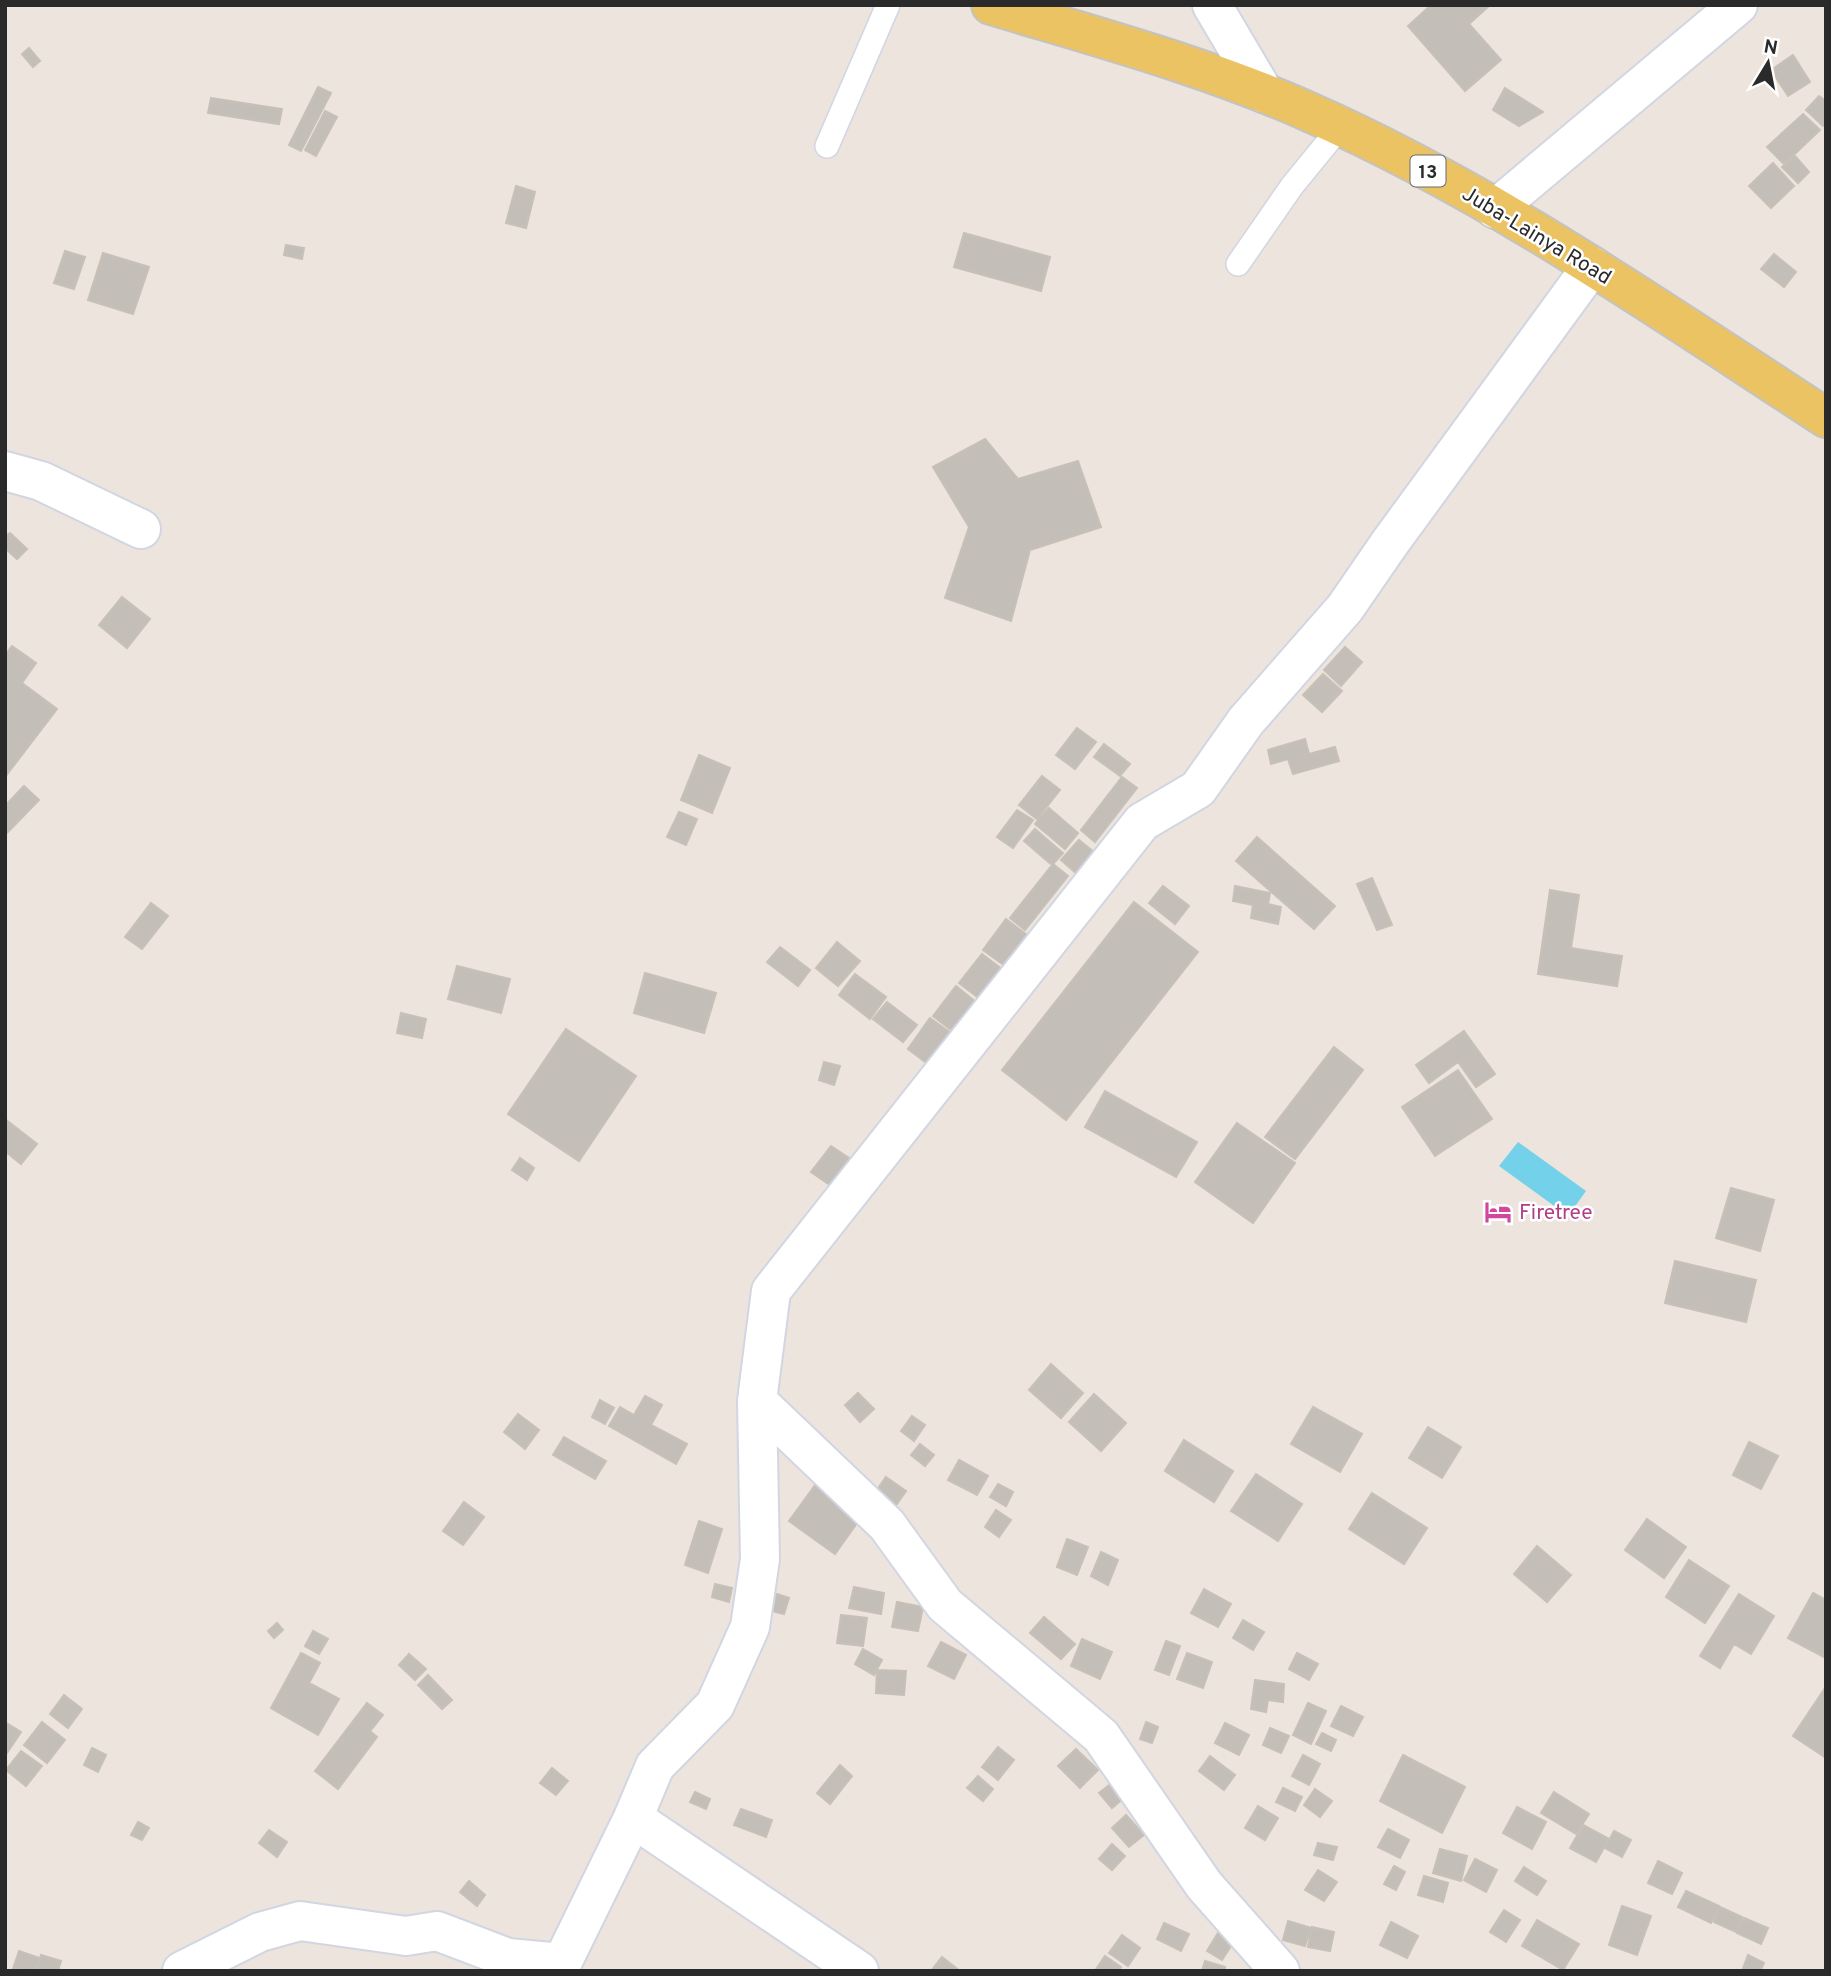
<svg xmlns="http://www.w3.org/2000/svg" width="1831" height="1976" viewBox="0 0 1831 1976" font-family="Overpass,sans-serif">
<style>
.water{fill:#73d1ea}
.building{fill:#c4beb9;stroke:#c7c0b6;stroke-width:2}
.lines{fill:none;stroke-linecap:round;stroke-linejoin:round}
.service-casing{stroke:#d2d6e2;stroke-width:26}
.minor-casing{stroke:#d2d6e2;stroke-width:42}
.primary-casing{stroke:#c3c3c3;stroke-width:42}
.service{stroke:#fff;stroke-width:23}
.minor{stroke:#fff;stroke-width:38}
.primary{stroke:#ebc362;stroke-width:38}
.labels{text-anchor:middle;stroke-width:5;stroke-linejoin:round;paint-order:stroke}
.shield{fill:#fff;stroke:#6a6a6a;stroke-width:2}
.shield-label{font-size:19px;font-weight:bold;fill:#2a2a2a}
.street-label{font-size:21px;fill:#2a2a2a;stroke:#fff}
.hotel-label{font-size:21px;fill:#b23c85;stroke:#fff;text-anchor:start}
</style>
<rect width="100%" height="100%" fill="#ece4dd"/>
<path class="water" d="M1518 1142 1586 1191 1568 1216 1499 1166Z"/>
<path class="building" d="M1431 5H1490L1469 24 1501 60 1465 91 1408 26Z
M29 48 40 61 33 67 22 54Z
M1793 55 1810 82 1788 96 1771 70Z
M318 87 331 93 301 151 289 145Z
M1505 88 1543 112 1519 126 1493 110Z
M1819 96 1826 101V124L1823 126 1806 110Z
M211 98 282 109 279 124 208 113Z
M325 111 337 117 316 156 305 150Z
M1803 114 1820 130 1784 164 1767 147Z
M1795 156 1809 172 1798 183 1782 167Z
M1773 163 1794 186 1771 208 1749 186Z
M516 186 535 192 526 228 506 223Z
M964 233 1050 257 1041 291 954 267Z
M286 245 304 248 302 259 284 255Z
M65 251 85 257 74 289 54 283Z
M103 253 149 267 133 314 88 300Z
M1774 254 1796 272 1784 287 1761 269Z
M985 439 1018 479 1078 461 1101 527 1030 550 1011 621 945 598 969 527 933 467Z
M10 533 27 549 17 559 5 548V537Z
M122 597 150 619 127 648 99 625Z
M12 646 36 663 22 683 57 709 5 777V655Z
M1345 647 1362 662 1341 686 1324 670Z
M1323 674 1342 691 1322 712 1303 695Z
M1077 728 1096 742 1075 769 1056 755Z
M1305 739 1309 754 1335 747 1339 761 1293 774 1288 759 1271 764 1268 750Z
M1104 744 1130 764 1120 776 1094 757Z
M699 755 730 768 712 813 681 800Z
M1042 776 1060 790 1037 819 1019 805Z
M1122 777 1137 788 1095 842 1081 830Z
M24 786 39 800 5 835V806Z
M1049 808 1078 833 1065 849 1035 824Z
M1017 810 1033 820 1013 848 997 837Z
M679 812 697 819 686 845 667 837Z
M1035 829 1063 853 1052 865 1024 841Z
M1257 837 1335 906 1314 929 1236 861Z
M1079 840 1095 853 1077 874 1061 860Z
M1053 864 1068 876 1025 930 1010 918Z
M1372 878 1392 925 1377 930 1357 884Z
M1163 886 1189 906 1175 924 1149 903Z
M1235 886 1270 893 1268 904 1281 907 1278 924 1251 918 1253 905 1233 901Z
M1550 890 1579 895 1571 948 1622 956 1617 986 1538 974Z
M1134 902 1198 952 1066 1120 1002 1070Z
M151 903 168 916 142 949 125 937Z
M1006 919 1027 935 1004 965 983 950Z
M837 942 860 961 838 986 816 968Z
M780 947 810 970 798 986 767 962Z
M982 954 1003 970 980 999 959 983Z
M457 966 510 979 501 1013 448 999Z
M645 973 716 993 704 1033 634 1013Z
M855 974 886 997 870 1019 839 995Z
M956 986 977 1003 954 1032 933 1016Z
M887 1002 917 1025 903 1042 873 1019Z
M401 1013 426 1019 422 1038 397 1033Z
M930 1018 951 1033 928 1064 908 1049Z
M566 1029 636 1076 579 1161 508 1114Z
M1464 1031 1495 1074 1476 1087 1458 1062 1429 1083 1416 1065Z
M1334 1047 1363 1070 1295 1159 1265 1137Z
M824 1062 840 1066 834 1085 819 1080Z
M1458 1070 1492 1119 1435 1156 1402 1107Z
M1105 1091 1197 1142 1176 1177 1085 1127Z
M5 1119 37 1144 21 1164 5 1151Z
M1237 1123 1295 1163 1253 1223 1195 1182Z
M831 1146 852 1160 833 1187 811 1172Z
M520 1158 534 1168 527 1180 512 1170Z
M1731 1188 1774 1200 1760 1251 1716 1238Z
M1675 1261 1756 1280 1746 1322 1665 1303Z
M1051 1364 1083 1393 1061 1418 1029 1390Z
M858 1393 874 1409 860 1422 845 1405Z
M1094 1394 1126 1423 1101 1451 1069 1422Z
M645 1396 662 1405 651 1425 687 1444 676 1464 609 1426 620 1407 634 1415Z
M600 1400 614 1408 605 1424 592 1417Z
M1313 1407 1362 1434 1340 1472 1291 1444Z
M518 1414 539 1430 525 1449 504 1432Z
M912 1416 925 1425 914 1441 901 1431Z
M1428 1427 1461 1447 1442 1478 1409 1458Z
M564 1437 606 1461 595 1479 553 1455Z
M1184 1440 1233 1471 1214 1502 1165 1471Z
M1749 1442 1778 1456 1761 1489 1733 1475Z
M920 1444 934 1455 925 1466 911 1455Z
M959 1460 988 1476 977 1495 948 1480Z
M1256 1474 1302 1504 1278 1541 1231 1511Z
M886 1477 906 1491 894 1508 874 1494Z
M816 1484 862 1516 835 1554 789 1521Z
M998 1484 1013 1492 1006 1506 990 1497Z
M1372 1493 1427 1528 1404 1564 1349 1529Z
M464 1502 484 1517 463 1545 443 1531Z
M996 1510 1011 1520 999 1537 985 1527Z
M1647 1519 1686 1547 1664 1578 1625 1550Z
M699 1521 722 1529 708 1573 685 1565Z
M1067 1539 1088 1547 1077 1575 1057 1567Z
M1537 1546 1571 1575 1547 1602 1514 1574Z
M1101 1552 1118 1560 1108 1585 1091 1576Z
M1689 1560 1729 1586 1705 1623 1666 1597Z
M715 1584 732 1588 729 1602 712 1597Z
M854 1587 884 1593 881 1614 849 1608Z
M1204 1589 1231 1604 1218 1627 1191 1613Z
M1813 1593 1826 1600V1658L1788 1638Z
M777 1594 789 1598 784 1614 772 1611Z
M1739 1594 1774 1616 1751 1654 1734 1644 1720 1668 1700 1656Z
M897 1602 923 1607 918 1631 892 1627Z
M841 1615 867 1618 863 1646 837 1643Z
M1044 1617 1075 1644 1061 1659 1030 1633Z
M1243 1620 1264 1632 1253 1650 1233 1638Z
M277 1623 283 1630 274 1638 268 1631Z
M313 1631 328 1639 319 1654 305 1646Z
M1082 1639 1112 1652 1100 1679 1071 1666Z
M1166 1641 1180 1646 1169 1675 1155 1670Z
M941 1642 966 1655 954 1679 928 1666Z
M863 1649 882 1660 874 1675 855 1664Z
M301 1653 320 1663 309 1683 339 1699 318 1735 271 1708Z
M1187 1653 1212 1662 1203 1688 1177 1679Z
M1297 1653 1318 1664 1309 1680 1289 1669Z
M409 1654 426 1669 415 1680 399 1665Z
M877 1670 906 1671 904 1695 876 1693Z
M428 1675 452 1700 442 1709 418 1685Z
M1255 1680 1284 1684 1283 1702 1268 1700 1266 1712 1251 1709Z
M1825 1688 1826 1689V1758L1793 1736Z
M64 1695 82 1709 68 1728 50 1714Z
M367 1703 383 1715 370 1731 377 1737 338 1789 315 1771Z
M1308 1703 1326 1711 1311 1744 1293 1735Z
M1341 1706 1363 1717 1353 1736 1331 1726Z
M5 1722 21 1732 5 1756Z
M42 1722 65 1740 47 1763 24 1745Z
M1146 1722 1158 1727 1152 1743 1140 1739Z
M1225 1723 1249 1735 1239 1755 1215 1743Z
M1270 1728 1289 1736 1281 1753 1263 1745Z
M1322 1733 1336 1740 1331 1751 1316 1744Z
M998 1747 1014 1760 998 1780 982 1767Z
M92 1748 106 1755 98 1772 84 1765Z
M1076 1749 1098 1770 1080 1788 1058 1766Z
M21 1751 42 1766 26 1786 6 1770Z
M1303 1755 1320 1764 1309 1785 1292 1776Z
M1403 1755 1465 1787 1442 1833 1380 1801Z
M1210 1756 1235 1775 1224 1790 1199 1771Z
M840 1765 852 1776 830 1804 817 1793Z
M552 1768 568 1781 556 1795 540 1783Z
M978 1776 993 1789 983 1801 967 1788Z
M1113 1782 1126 1796 1112 1808 1099 1793Z
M1283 1788 1302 1797 1295 1811 1276 1802Z
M1315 1789 1332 1801 1320 1817 1304 1805Z
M695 1792 710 1799 706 1809 690 1802Z
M1554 1792 1589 1814 1576 1834 1541 1813Z
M1258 1806 1278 1818 1265 1840 1245 1828Z
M1517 1807 1546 1822 1532 1849 1503 1833Z
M741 1809 772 1820 766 1837 734 1825Z
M1126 1815 1144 1835 1129 1847 1112 1828Z
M138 1822 149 1828 142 1840 131 1835Z
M1583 1825 1609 1839 1596 1862 1570 1848Z
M1388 1829 1409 1840 1400 1858 1378 1847Z
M269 1830 287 1842 277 1857 259 1843Z
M1614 1831 1631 1840 1622 1857 1605 1848Z
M1318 1843 1337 1847 1333 1860 1314 1855Z
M1112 1844 1125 1856 1112 1870 1099 1859Z
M1440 1849 1467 1856 1461 1881 1433 1873Z
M1475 1859 1497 1870 1486 1892 1464 1880Z
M1658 1861 1682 1873 1672 1894 1648 1883Z
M1394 1866 1405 1872 1396 1890 1384 1884Z
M1524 1867 1546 1881 1537 1895 1515 1881Z
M1318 1870 1337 1882 1324 1901 1305 1890Z
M1424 1876 1448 1883 1443 1902 1418 1895Z
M469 1881 485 1895 477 1906 460 1892Z
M1686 1891 1719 1906 1711 1923 1678 1907Z
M1622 1906 1651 1916 1637 1955 1609 1945Z
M1720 1907 1742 1917 1736 1932 1714 1922Z
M1504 1910 1520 1920 1506 1942 1490 1932Z
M1744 1918 1768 1928 1761 1944 1737 1933Z
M1537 1920 1579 1944 1563 1970 1522 1946Z
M1288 1921 1311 1928 1305 1946 1283 1940Z
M1391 1922 1418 1936 1407 1958 1380 1945Z
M1164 1923 1189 1934 1181 1951 1157 1939Z
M1312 1927 1334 1932 1330 1951 1308 1947Z
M1218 1933 1233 1943 1222 1960 1207 1951Z
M1122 1935 1140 1948 1128 1966 1109 1953Z
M19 1951 39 1958 35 1971 13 1969Z
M41 1955 61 1961 58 1971H36Z
M1748 1955 1764 1963 1760 1971H1742Z
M1105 1956 1121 1967 1119 1971H1095Z
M942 1957 960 1971H931Z
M1205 1961 1225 1967 1224 1971H1202Z"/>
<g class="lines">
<g class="service-casing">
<path id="service" d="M827 146 888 5
M1238 264 1292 186 1341 126"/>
</g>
<g class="minor-casing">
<path id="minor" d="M1212 5 1264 93
M1495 209 1738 5
M5 471 41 481 141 529
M757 1401 887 1525 945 1605 1101 1736 1204 1885 1280 1971
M633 1818 859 1971
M182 1971 260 1932 300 1921 406 1936 437 1931 508 1958 562 1963
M560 1971 562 1963 633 1818 655 1766 715 1705 750 1627 760 1559 757 1401 771 1291 1142 822 1198 789 1246 721 1345 608 1389 544 1592 266"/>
</g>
<g class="primary-casing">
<path id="primary" d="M991 5C1097 37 1205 66 1307 111 1491 192 1658 309 1826 418"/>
</g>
<use href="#service" class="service"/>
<use href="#minor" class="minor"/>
<use href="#primary" class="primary"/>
</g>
<defs>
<g id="hotel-bare" transform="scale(2.1)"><path d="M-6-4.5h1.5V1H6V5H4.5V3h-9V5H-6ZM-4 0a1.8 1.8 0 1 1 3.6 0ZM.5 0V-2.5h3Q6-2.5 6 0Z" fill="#d1479c" stroke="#fff" stroke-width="2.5" paint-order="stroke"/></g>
</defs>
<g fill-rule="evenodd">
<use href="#hotel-bare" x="1498" y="1212"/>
</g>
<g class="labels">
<rect class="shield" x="1410.5" y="155.5" width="35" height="31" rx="5"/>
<g class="shield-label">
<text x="1428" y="178">13</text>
</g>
<g class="street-label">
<text transform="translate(1537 235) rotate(31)" y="7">Juba-Lainya Road</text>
</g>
<g class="hotel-label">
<text x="1519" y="1219">Firetree</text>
</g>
</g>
<rect width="1831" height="1976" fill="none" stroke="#2a2a2a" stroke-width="14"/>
<g transform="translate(1768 63) rotate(10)" stroke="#ffffff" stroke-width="5" paint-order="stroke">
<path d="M0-5L12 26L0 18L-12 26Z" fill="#2a2a2a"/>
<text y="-10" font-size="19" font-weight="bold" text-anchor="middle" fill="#2a2a2a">N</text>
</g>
</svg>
